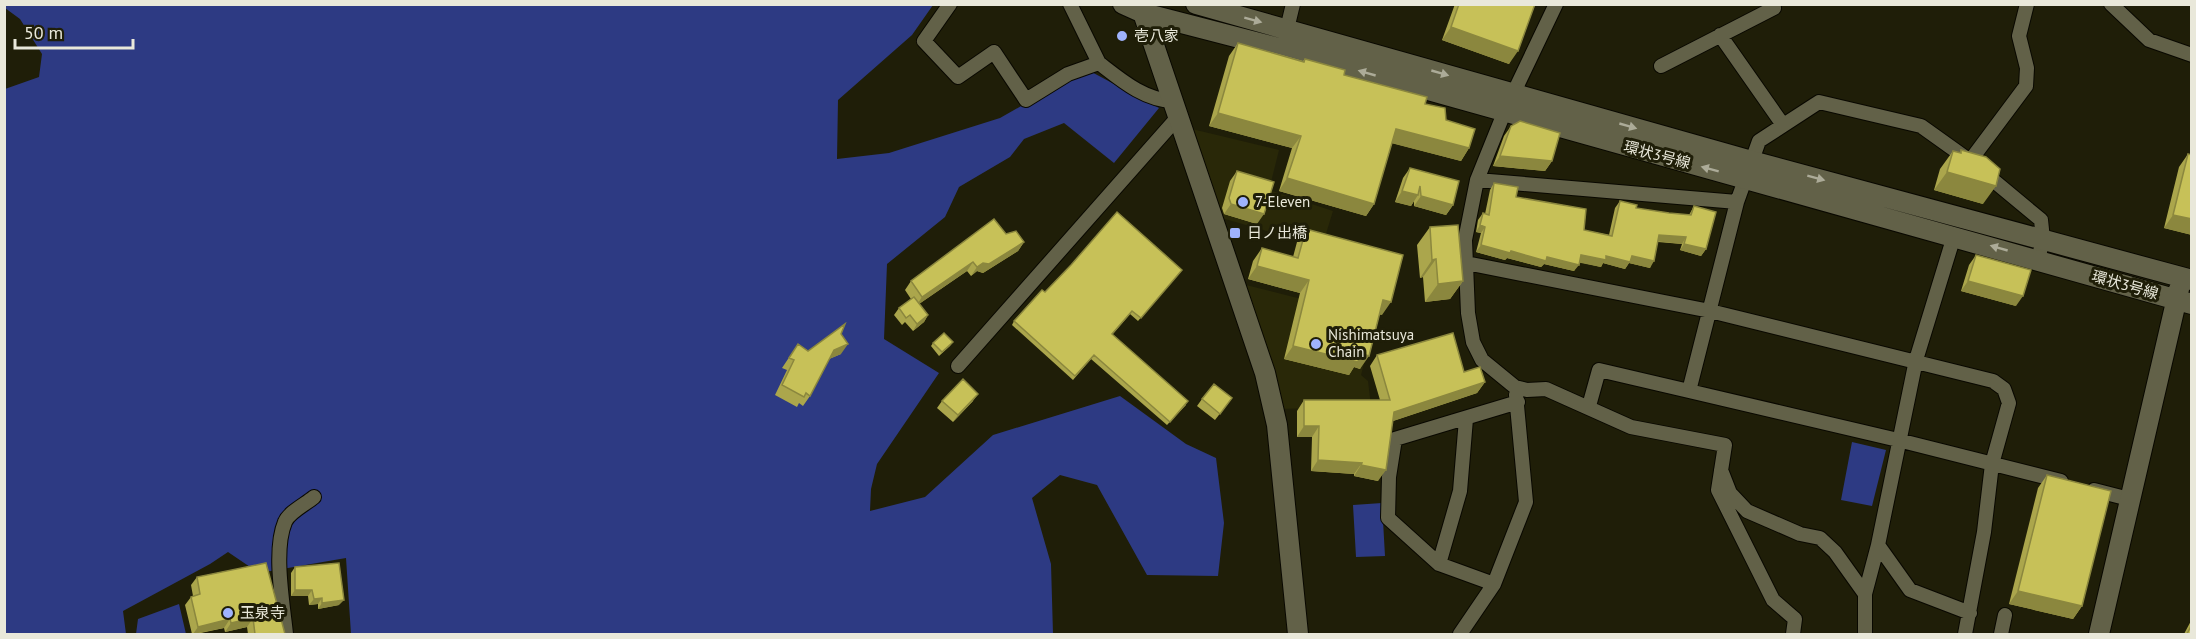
<svg xmlns="http://www.w3.org/2000/svg" width="2196" height="639" viewBox="0 0 2196 639" font-family="'PT Sans','Noto Sans JP',sans-serif">
<style>
.built{fill:#292808}
.green{fill:#2d3a83}
.lines{fill:none;stroke-linecap:round;stroke-linejoin:round}
.street-casing{stroke:#090800;stroke-width:16}
.secondary-casing{stroke:#090800;stroke-width:22}
.street{stroke:#626148;stroke-width:14}
.secondary{stroke:#626148;stroke-width:20}
.wall{fill:#aba64c}
.shaded-wall{fill:#8b873e}
.building{fill:#c7c158;stroke:#8b873e;stroke-width:1.5}
.oneway{fill:#acab98}
.poi-dot{fill:#9fb3fd;stroke:#1f1e08;stroke-width:2}
.labels{text-anchor:middle;stroke-width:6;stroke-linejoin:round;paint-order:stroke}
.poi-label{font-size:15px;fill:#e9e8da;stroke:#1f1e08;text-anchor:start}
.street-label{font-size:15px;fill:#e9e8da;stroke:#1f1e08}
</style>
<rect width="100%" height="100%" fill="#1f1e08"/>
<path class="built" d="M1192 129 1279 150 1269 190 1333 211 1322 247 1218 217Z
M1242 284 1376 318 1361 375 1368 381 1371 406 1281 409Z"/>
<path class="green" d="M5 4 933 5 912 35 838 100 837 159 889 153 1000 118 1086 69 1159 108 1114 163 1064 123 1024 139 1010 157 959 187 945 217 887 264 884 339 939 373 877 464 871 489 870 511 925 497 993 435 1120 396 1186 444 1216 458 1224 523 1218 576 1147 575 1097 485 1060 475 1032 498 1051 564 1053 634H351L346 558 259 573 228 552 210 564 123 611 126 634H5V89L39 77 42 54 20 19 5 8Z
M1852 442 1886 450 1872 506 1841 500Z
M1382 503 1385 556 1356 557 1353 505Z
M179 604 186 634H136L138 619Z"/>
<g class="lines">
<g class="street-casing">
<path id="street" d="M950 4 924 41 958 77 994 52 1026 100 1068 74 1099 63 1070 4
M1556 4 1504 113 1477 180 1465 240 1468 313 1473 342 1482 360 1515 387 1527 390 1546 389 1631 427 1725 445 1718 490 1773 600 1795 619 1793 634
M2027 4 2019 36 2027 68 2026 86 1970 161 2041 220 2043 239 2038 260
M2111 4 2149 40 2192 55
M1287 29 1293 4
M1720 35 1783 125
M1099 63C1121 80 1144 100 1173 101
M1661 66 1774 8
M1970 161 1921 126 1819 102 1759 141 1737 202 1689 391 1898 440 2061 481
M1477 180 1737 202
M1954 236 1916 360 1878 545 1910 590 1970 613
M1466 263 1710 311 1993 381 2004 389 2009 403 1992 464 1984 532 1965 634
M958 366 1178 117
M1589 406 1599 370 1689 391
M1721 470 1730 493 1747 511 1800 534 1820 538 1835 552 1865 594V634
M2094 490 2129 499
M1439 564 1460 491 1466 419
M1494 584 1439 564 1388 518 1389 477 1395 439 1518 402
M1865 594 1878 545
M286 634C283 604 273 550 285 522 289 512 306 504 314 497
M1460 634 1494 584 1526 502 1516 395
M2001 634 2005 615"/>
</g>
<g class="secondary-casing">
<path id="secondary" d="M1123 4 1143 13 1282 49 2192 304
M1140 4 1265 373 1277 425 1298 634
M1196 4 1752 161 2192 280
M2099 634 2179 289"/>
</g>
<use href="#street" class="street"/>
<use href="#secondary" class="secondary"/>
</g>
<path class="wall" d="M1455 4H1535L1509 64 1442 40Z
M1238 43 1303 61 1305 59 1344 75 1425 104 1446 120 1469 148 1461 161 1392 143 1374 204 1366 216 1279 191 1292 148 1209 126 1229 56Z
M1511 126 1552 161 1545 171 1493 166 1504 136Z
M1961 150 1983 204 1934 190 1940 169 1953 151 1960 153Z
M2188 154 2192 155V235L2164 228 2179 167Z
M1410 168 1453 205 1446 215 1414 206V201L1411 206 1395 202 1403 178Z
M1237 171 1257 224 1224 214 1222 208 1230 181Z
M1494 183 1516 197 1584 230 1609 235 1615 208 1620 201 1636 208 1669 213 1689 215 1694 206 1706 249 1701 256 1680 250 1682 244 1658 242 1650 268 1629 263 1625 269 1603 263 1601 267 1579 262 1574 271 1544 264 1541 267 1507 258 1505 260 1476 252 1481 233 1476 232 1478 220 1483 213 1485 214 1490 190Z
M1430 227 1463 281 1450 299 1425 302 1423 277 1420 278 1417 245Z
M1306 229 1382 315 1379 314 1360 369 1354 367 1349 375 1284 359 1300 293 1248 279 1253 261 1262 248 1293 257 1297 242Z
M1006 234 1024 242 1018 251 983 273 977 271 971 276 967 271 919 304 928 315 924 322 913 331 905 322 902 325 894 315 899 308 911 299 905 290 911 281Z
M1976 255 2016 306 1961 291 1969 265Z
M1179 273 1138 321 1130 314 1112 335 1186 405 1167 425 1091 359 1073 380 1012 325 1014 321 1045 292Z
M841 334V354L829 359 810 396 803 406 799 403 797 407 775 395 787 370 782 368 798 344 808 351Z
M953 342 950 346 939 356 931 346 933 343Z
M1377 355 1464 372 1485 382 1477 393 1393 421 1378 481 1354 476V474L1311 471 1312 437H1297V411L1304 400H1380L1370 366Z
M1232 398 1215 420 1197 406 1202 399Z
M942 401H973L953 422 937 408Z
M2047 475 2082 606 2073 619 2009 604 2038 488Z
M295 567 339 605 318 609V604L309 605 308 596H291V573Z
M197 577 285 634H248L247 627 225 632 224 628 196 634H192L185 605 191 597 193 596 191 585Z
M2192 619V634H2184Z"/>
<path class="shaded-wall" d="M1451 27 1518 51 1509 64 1442 40Z
M1218 113 1301 136 1292 148 1209 126Z
M1396 129 1469 148 1461 161 1387 142Z
M1500 156 1552 161 1545 171 1493 166Z
M1947 172 1996 186 1983 204 1934 190Z
M1287 178 1374 204 1366 216 1279 191Z
M1402 191 1418 195 1411 206 1395 202Z
M1421 196 1453 205 1446 215 1414 206Z
M1231 204 1264 214 1257 224 1224 214Z
M2173 215 2192 219V235L2164 228Z
M1480 225 1485 227 1481 233 1476 232Z
M1659 235 1686 237 1682 244 1654 241Z
M1024 242 1018 251 983 273 977 271 971 276 977 267 983 263Z
M1684 244 1706 249 1701 256 1680 250Z
M1481 245 1547 257 1579 265 1574 271 1544 264 1541 267 1507 258 1505 260 1476 252Z
M1581 255 1606 256H1632L1654 261 1650 268 1629 263 1625 269 1603 263 1601 267 1576 262Z
M1436 259 1423 277 1420 278 1432 260Z
M973 262 967 271 916 306 922 297Z
M1257 266 1309 280 1300 293 1248 279Z
M1463 281 1450 299 1425 302 1438 284Z
M1968 281 2023 296 2016 306 1961 291Z
M1383 300 1391 302 1382 315 1374 313Z
M928 315 924 322 913 331 917 324Z
M848 344 841 354 827 360 834 350Z
M1293 346 1360 353 1369 356 1360 369 1354 367 1349 375 1284 359Z
M1485 382 1477 393 1387 423 1394 412Z
M978 394 973 401 953 422 958 415Z
M1304 426H1319L1312 437H1297Z
M1318 460 1362 463 1354 474 1311 471Z
M1361 465 1386 470 1378 481 1354 476Z
M295 590H312L308 596H291Z
M2018 591 2082 606 2073 619 2009 604Z
M322 598 318 604 309 605 314 599Z
M344 600 339 605 318 609 322 603Z
M253 618 247 627 225 632 231 623Z
M230 619 224 628 193 634 198 627Z"/>
<path class="building" d="M1459 4H1535L1518 51 1451 27Z
M1238 43 1304 62 1305 59 1345 70 1344 75 1427 97 1425 104 1445 108 1446 120 1475 129 1469 148 1396 129 1374 204 1287 178 1301 136 1218 113Z
M1520 121 1560 133 1552 161 1500 156 1511 126Z
M1961 150 1986 157 2000 169 1996 186 1947 172 1953 151 1961 153Z
M2188 154 2192 155V219L2173 215Z
M1410 168 1459 181 1453 205 1421 196 1420 186 1418 195 1402 191Z
M1237 171 1274 182 1264 214 1231 204 1229 198Z
M1494 183 1518 187 1516 197 1586 209 1584 230 1612 236 1620 201 1637 205 1636 208 1669 213 1691 215 1694 206 1716 212 1706 249 1684 244 1686 237 1659 235 1654 261 1632 256 1630 262 1606 256V260L1581 255 1579 265 1547 257 1546 261 1511 251 1510 253 1481 245 1485 227 1480 225 1483 213 1489 215Z
M1117 212 1182 270 1141 318 1132 311 1112 334 1188 401 1170 422 1094 355 1075 376 1014 321 1042 290 1045 292 1071 265Z
M994 219 1006 234 1016 231 1024 242 989 264 983 263 977 267 973 262 922 297 911 281Z
M1458 225 1463 281 1438 284 1436 259 1432 260 1430 227Z
M1306 229 1403 255 1391 302 1383 300 1369 356 1360 353 1358 362 1293 346 1309 280 1257 266 1262 248 1298 258Z
M1976 255 2031 270 2023 296 1968 281Z
M914 297 928 315 917 324 910 315 906 318 899 308Z
M845 324 841 334 848 344 834 350 810 396 806 393 804 397 782 385 794 360 789 358 798 344 808 351Z
M944 333 953 342 942 352 933 343Z
M1453 333 1464 372 1480 367 1485 382 1394 412 1386 470 1361 465 1362 463 1318 460 1319 426H1304V400H1390L1377 355Z
M963 379 978 394 958 415 942 401Z
M1214 384 1232 398 1220 414 1202 399Z
M2047 475 2111 491 2082 606 2018 591Z
M266 563 285 634H255L253 618 231 623 230 619 198 627 191 597 200 594 197 577Z
M339 563 344 600 322 603V598L314 599 312 590H295V567Z
M2192 624V634H2187Z"/>
<defs><path id="oneway-solid" d="M-6-.8H1V-3.2L6.5 0L1 3.2V.8H-6Z" transform="scale(1.5)"/></defs>
<g class="oneway">
<use href="#oneway-solid" transform="translate(1253 20) rotate(15)"/>
<use href="#oneway-solid" transform="translate(1367 73) rotate(-164)"/>
<use href="#oneway-solid" transform="translate(1440 73) rotate(16)"/>
<use href="#oneway-solid" transform="translate(1628 126) rotate(16)"/>
<use href="#oneway-solid" transform="translate(1710 169) rotate(-165)"/>
<use href="#oneway-solid" transform="translate(1816 178) rotate(15)"/>
<use href="#oneway-solid" transform="translate(1999 248) rotate(-164)"/>
</g>
<g class="poi-dot">
<circle cx="1122" cy="36" r="6"/>
<circle cx="1243" cy="202" r="6"/>
<rect x="1229" y="227" width="12" height="12" rx="3"/>
<circle cx="1316" cy="344" r="6"/>
<circle cx="228" cy="613" r="6"/>
</g>
<g class="labels">
<g class="poi-label">
<text x="1134" y="41">壱八家</text>
<text x="1255" y="207">7-Eleven</text>
<text x="1247" y="238">日ノ出橋</text>
<text x="1328" y="340">Nishimatsuya<tspan x="1328" dy="17">Chain</tspan></text>
<text x="240" y="618">玉泉寺</text>
</g>
<g class="street-label">
<text transform="translate(1657 155) rotate(15)" y="5">環状3号線</text>
<text transform="translate(2125 285) rotate(16)" y="5">環状3号線</text>
</g>
</g>
<rect width="2196" height="639" fill="none" stroke="#e9e8da" stroke-width="12"/>
<path d="M15 39v9h118v-9" fill="none" stroke="#e9e8da" stroke-width="3"/>
<text x="24" y="39" font-size="18" fill="#e9e8da" stroke="#1f1e08" stroke-width="4.5" paint-order="stroke">50 m</text>
</svg>
